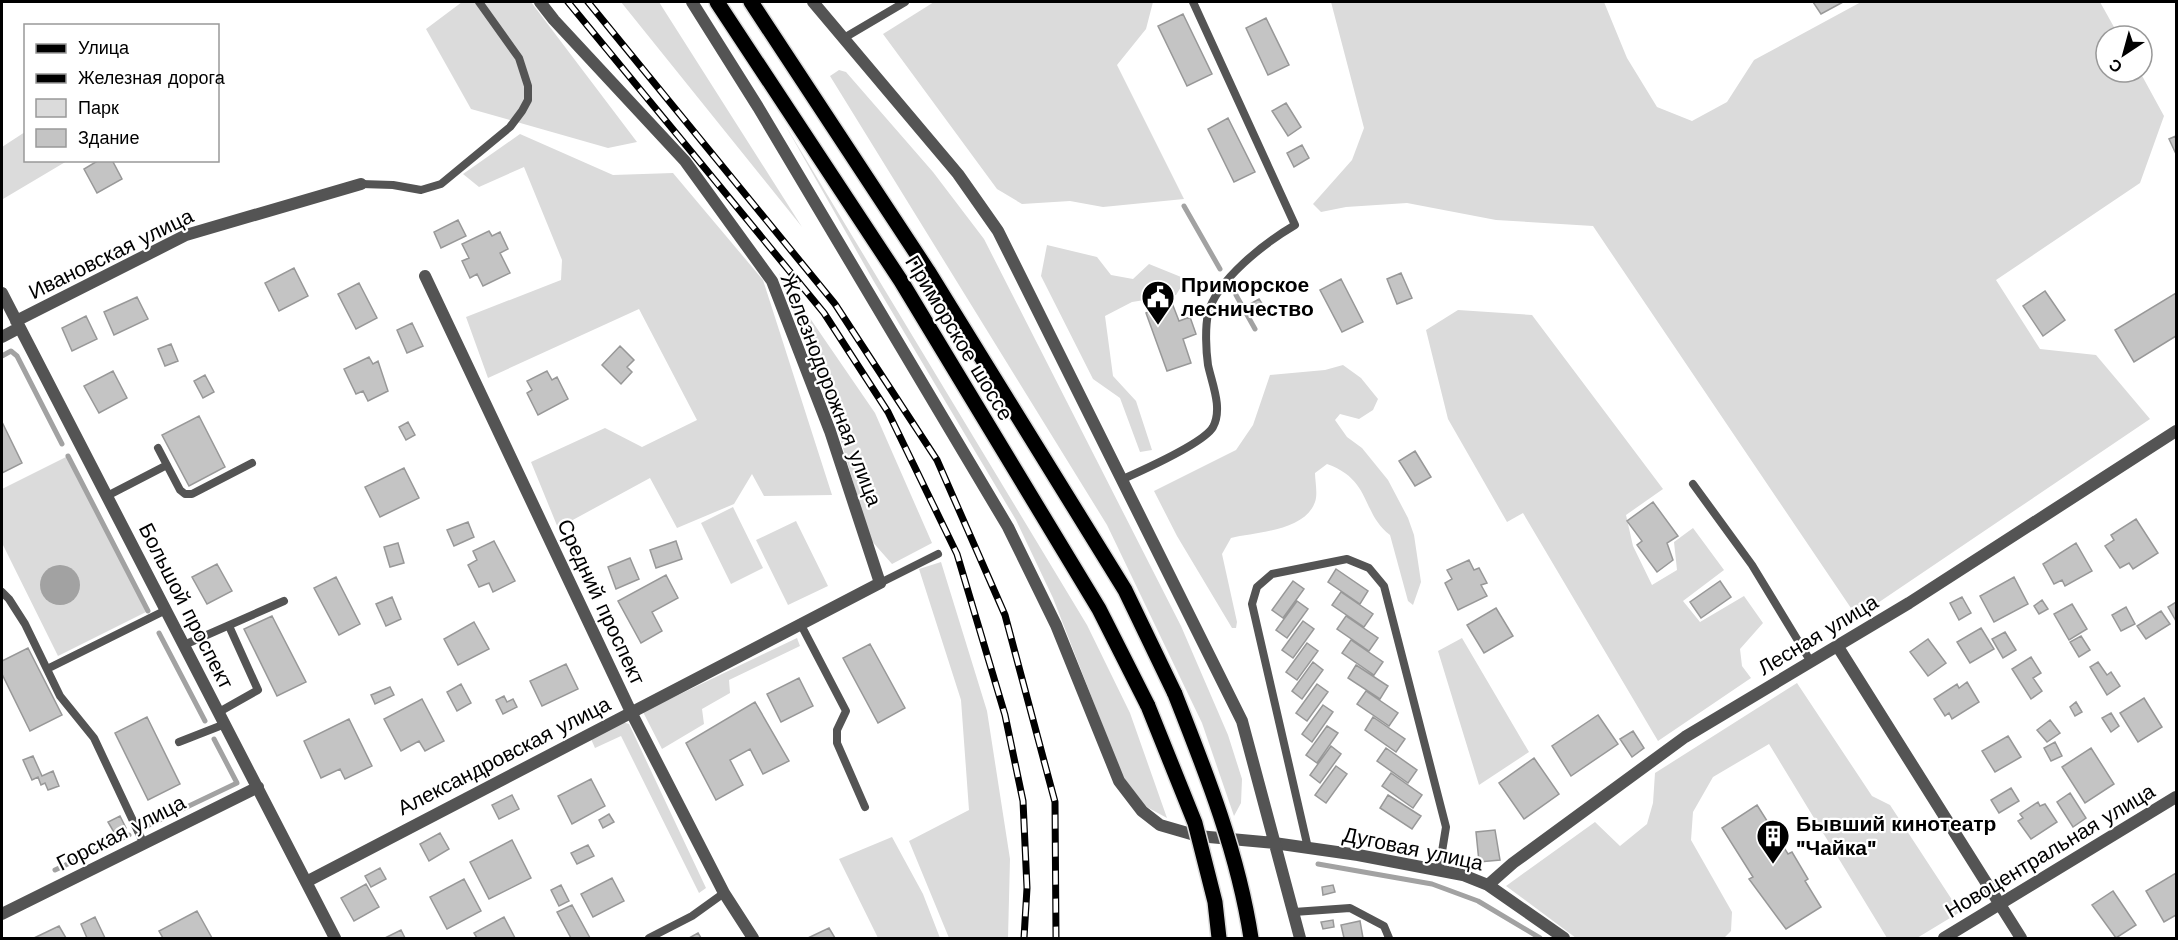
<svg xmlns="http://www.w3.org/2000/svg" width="2178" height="940" viewBox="0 0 2178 940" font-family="'Work Sans',sans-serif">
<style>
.green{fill:#dbdbdb}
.water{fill:#a2a2a2}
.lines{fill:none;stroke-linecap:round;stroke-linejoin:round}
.stream{stroke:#a2a2a2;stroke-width:5}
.building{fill:#c4c4c4;stroke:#989898;stroke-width:1.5}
.primary-casing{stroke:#dbdbdb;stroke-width:18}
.service{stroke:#545454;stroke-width:8}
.minor{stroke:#545454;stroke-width:12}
.tertiary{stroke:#545454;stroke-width:12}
.primary{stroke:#000;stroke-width:15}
.rail-casing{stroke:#000;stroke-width:7}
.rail{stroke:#fff;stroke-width:4.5;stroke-dasharray:14;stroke-linecap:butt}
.primary-bridge-casing{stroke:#dbdbdb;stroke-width:18;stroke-linecap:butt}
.primary-bridge{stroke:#000;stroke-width:15}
.labels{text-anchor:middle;stroke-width:4.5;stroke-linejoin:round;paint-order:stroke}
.street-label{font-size:21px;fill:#000;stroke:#fff}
.poi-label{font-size:21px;font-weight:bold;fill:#000;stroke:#fff;text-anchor:start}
</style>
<rect width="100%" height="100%" fill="#fff"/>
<path class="green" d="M462 2H531L637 142 608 148 471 109 426 29Z
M621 2H659L802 227Z
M934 2H1153L1146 29 1117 65 1184 199 1103 207 1070 201 1022 204 997 189 883 34Z
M1331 2H1604L1627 58 1657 107 1692 121 1727 102 1754 60 1861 2H2100L2119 36H2106V72H2140L2164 116 2140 183 1996 280 2040 349 2096 355 2150 419 1857 617 1593 226 1496 220 1407 203 1346 207 1321 212 1313 204 1352 160 1364 128Z
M839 70 846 72 933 172 984 239 1181 626 1228 735 1242 779 1241 803 1234 816 1202 723 1107 525 830 76Z
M784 123 1087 625 1130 713 1167 818 1145 806 1122 775 1053 598 1016 520 873 280Z
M25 132 26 160 67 161 3 199 2 147Z
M520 134 613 175 673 173 763 280 832 495 764 496 752 474 734 504 677 528 650 478 558 528 531 462 605 428 642 447 697 420 639 309 488 378 466 317 561 280 562 260 524 167 479 187 463 174Z
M1047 245 1097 257 1111 275 1133 279 1149 264 1186 279 1176 295 1132 302 1105 316 1113 376 1136 401 1152 450 1140 452 1120 398 1093 379 1041 276Z
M779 273 875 413 932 543 892 564 870 539 835 421Z
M1458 310 1532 315 1663 489 1626 515 1633 546 1652 585 1677 570 1674 542 1693 528 1724 570 1683 601 1700 622 1744 596 1763 623 1740 649 1742 666 1751 678 1658 741 1523 513 1507 522 1448 419 1426 330Z
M1343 365 1361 378 1378 399 1373 410 1359 419 1340 414 1335 420 1347 437 1362 448 1388 480 1408 518 1414 535 1421 582 1413 605 1408 601 1390 535C1361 513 1372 480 1327 464L1315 473C1315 481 1318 494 1315 502 1305 531 1256 532 1231 538L1222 554 1237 622 1236 628H1232L1177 536 1154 491 1236 450 1253 425 1270 375 1325 370Z
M68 456 148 611 58 656 2 543V489Z
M733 507 763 568 731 584 701 523Z
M796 521 828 586 788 605 756 540Z
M941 562 987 711 1010 859 1008 938H949L909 841 969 810 961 700 919 569Z
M797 638 800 646 729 680 730 693 702 709 704 724 662 749 643 712Z
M1462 638 1529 752 1479 785 1438 651Z
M1797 683 1872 796 1890 805 1960 912 1917 938H1887L1769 744 1713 777 1693 812 1691 840 1732 912 1731 931 1724 938H1576L1506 886 1595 822 1620 846 1647 824 1653 803 1655 773Z
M623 722 629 724 706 888 699 893 621 736 595 748 591 739Z
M892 837 923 894 940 938H878L839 859Z"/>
<path class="water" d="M40 585a20 20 0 1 1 40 0a20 20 0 1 1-40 0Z"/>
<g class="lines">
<path class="stream" d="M1184 206 1220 269
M1236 295 1255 329
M2 356 11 351 17 356 62 444
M68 456 148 611
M159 633 205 721
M147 826 237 783 214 739
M1318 864 1432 884 1478 901 1540 938
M55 870 129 835"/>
</g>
<path class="building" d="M1813 2H1843L1821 14Z
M1183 14 1212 74 1187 86 1158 26Z
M1266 18 1289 65 1268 75 1246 28Z
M1286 103 1301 127 1288 136 1272 111Z
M1228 118 1255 172 1234 182 1208 129Z
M2176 136V154L2169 139Z
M1302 145 1309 158 1294 167 1287 153Z
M99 160H112L122 179 97 193 84 169Z
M458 220 466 236 441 248 434 232Z
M489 231 492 236 500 232 508 249 500 253 510 273 483 286 477 274 470 278 462 261 469 258 462 244Z
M294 268 308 296 279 311 265 283Z
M1401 273 1412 298 1397 304 1387 279Z
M1341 279 1363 322 1342 332 1320 290Z
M359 283 377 318 356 329 338 294Z
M2045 291 2065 320 2043 336 2023 306Z
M2176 293V336L2134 362 2115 330Z
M137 297 148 319 114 335 104 312Z
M1259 299 1266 310 1257 316 1250 304Z
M1172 303 1179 321 1190 317 1196 334 1183 339 1191 363 1167 371 1146 313Z
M86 316 97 339 72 351 62 328Z
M412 323 423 346 407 353 397 330Z
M171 344 178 361 165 366 158 349Z
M620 346 634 360 627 367 632 372 621 384 602 365Z
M369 357 373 364 378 361 388 391 368 401 363 391 356 394 344 369Z
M113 371 127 398 99 413 84 386Z
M547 371 552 380 557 377 568 399 538 415 527 393 532 390 527 381Z
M205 375 214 392 203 398 194 381Z
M199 416 225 467 189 486 162 435Z
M2 422 22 463 2 473Z
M408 422 415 435 406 440 399 427Z
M1415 451 1431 477 1415 486 1399 461Z
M404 468 419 498 380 517 365 487Z
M1653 502 1678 536 1667 543 1673 560 1657 572 1637 545 1642 541 1627 521Z
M2136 519 2158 553 2133 569 2129 563 2120 568 2105 546 2114 540 2111 535Z
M468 522 474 537 454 546 447 530Z
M494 541 515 581 493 592 489 583 479 587 468 565 477 560 473 551Z
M676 541 682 559 656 568 650 550Z
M398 543 404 563 390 567 384 547Z
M2076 543 2092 571 2065 586 2062 580 2054 584 2043 564Z
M630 558 639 579 616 589 608 567Z
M1469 560 1474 570 1479 568 1487 583 1481 585 1487 596 1458 610 1445 583 1452 579 1447 570Z
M217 564 232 591 207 604 192 577Z
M1336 569 1368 591 1360 604 1328 582Z
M666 575 678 598 652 612 662 631 641 643 618 601Z
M336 577 360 624 339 635 314 588Z
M2014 577 2028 604 1994 622 1980 596Z
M1293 581 1304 589 1283 618 1272 610Z
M1720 581 1731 597 1701 618 1690 602Z
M1341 592 1373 614 1364 627 1332 605Z
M392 597 401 619 386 626 376 604Z
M1962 597 1971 613 1959 620 1950 603Z
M2042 600 2048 609 2039 614 2034 606Z
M1297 601 1308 609 1287 638 1276 630Z
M2176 602V621L2168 607Z
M2072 604 2087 629 2069 640 2054 614Z
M2126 607 2135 624 2121 631 2112 615Z
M1496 608 1513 636 1484 653 1467 625Z
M2161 611 2170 624 2146 639 2137 626Z
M272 616 306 682 277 696 244 629Z
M1346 616 1378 638 1369 651 1337 629Z
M1303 621 1314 629 1293 658 1282 650Z
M474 622 489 649 458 665 444 639Z
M1981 628 1994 649 1970 663 1957 642Z
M2005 632 2016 650 2003 658 1992 639Z
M2081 636 2090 650 2079 657 2070 642Z
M1928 639 1946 663 1928 676 1910 652Z
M1351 640 1383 662 1374 675 1342 653Z
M1307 643 1318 651 1297 680 1286 672Z
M870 644 905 708 878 723 843 658Z
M28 648 62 715 30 731 2 674V661Z
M2031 657 2041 673 2033 678 2042 691 2031 699 2012 669Z
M1313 662 1323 670 1302 699 1292 691Z
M2098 662 2107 675 2111 672 2120 686 2107 695 2090 667Z
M566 664 578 689 542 706 530 681Z
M1356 665 1388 686 1380 699 1348 678Z
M799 678 813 706 781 722 767 694Z
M1967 682 1979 702 1952 719 1949 713 1945 716 1934 699 1957 684 1959 688Z
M461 684 471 703 457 711 447 692Z
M1317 684 1328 692 1307 721 1296 713Z
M390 687 394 695 375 704 371 695Z
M1366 691 1398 713 1389 726 1357 704Z
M504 696 507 702 513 699 517 707 503 714 496 700Z
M2144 698 2162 727 2138 742 2120 713Z
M422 699 444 741 425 751 419 741 401 751 384 719Z
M755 702 789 761 763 774 750 749 730 760 743 785 716 800 686 743Z
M2076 702 2082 712 2075 716 2070 707Z
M1323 705 1333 712 1312 742 1302 734Z
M2111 713 2119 726 2111 732 2102 718Z
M1598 715 1618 744 1571 776 1552 746Z
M147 717 180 784 148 800 115 733Z
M1373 717 1405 739 1396 752 1365 730Z
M349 719 372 766 345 779 340 769 321 778 304 741Z
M2050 720 2060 733 2047 742 2037 730Z
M1327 726 1338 733 1317 763 1306 755Z
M1633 731 1644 748 1632 757 1620 739Z
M2008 736 2021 757 1995 772 1982 751Z
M2055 742 2062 756 2051 761 2044 748Z
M1331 746 1341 754 1320 783 1310 775Z
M1386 748 1417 770 1408 783 1377 761Z
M2091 748 2114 784 2085 803 2062 767Z
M33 756 42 776 53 771 59 786 48 790 45 783 41 785 38 777 32 780 23 760Z
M1534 758 1559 794 1524 819 1499 783Z
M1336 766 1347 774 1326 803 1315 795Z
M1391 773 1422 795 1413 808 1382 786Z
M591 779 605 806 572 824 558 796Z
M2011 788 2019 801 1999 813 1991 800Z
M2070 793 2086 818 2073 827 2057 802Z
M512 795 519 809 499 819 492 805Z
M1388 795 1421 816 1412 829 1380 808Z
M2038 802 2040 806 2045 804 2057 822 2031 839 2018 821 2023 818 2020 814Z
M1757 805 1788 854 1792 852 1808 879 1805 881 1821 907 1786 929 1749 879 1753 877 1722 828Z
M609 814 614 822 603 828 599 820Z
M120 816 126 828 115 834 108 822Z
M1495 830 1500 860 1479 862 1476 832Z
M440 833 449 849 429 861 420 844Z
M512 840 531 878 489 899 470 862Z
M588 845 594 856 577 864 571 853Z
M380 868 386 879 371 887 365 876Z
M2176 873V915L2164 922 2146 891Z
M612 878 624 901 593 917 581 894Z
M464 879 481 911 447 929 430 897Z
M366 884 379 907 354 921 341 898Z
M561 885 569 901 559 906 551 890Z
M1333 885 1335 892 1323 895 1322 887Z
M2113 891 2136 925 2116 938 2092 905Z
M572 905 590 938H571L557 912Z
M197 911 212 938H163L159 931Z
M95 917 105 938H87L81 924Z
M504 917 515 938H477L474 933Z
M1333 920 1334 927 1323 929 1321 922Z
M1360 921 1363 938H1344L1341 925Z
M59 926 66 938H34Z
M829 928 835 938H808Z
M401 930 405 938H385Z
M698 933 701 938H689Z"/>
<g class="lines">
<g class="primary-casing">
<path id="primary" d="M717 2 901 281 1099 609 1148 706
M751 2 928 271 1125 590 1175 694"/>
</g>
<path class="service" d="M844 38 905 2
M361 184 393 185 421 190 441 184 510 127 522 111 528 100V86L519 58 479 2
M158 448 180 490 185 494H192L252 463
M1123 479C1141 471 1204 443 1213 427 1223 408 1212 384 1208 365 1206 351 1205 328 1208 314 1216 280 1266 242 1295 225L1193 2
M1693 484 1752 565 1811 662
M107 496 167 465
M880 583 938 554
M2 592 9 599 25 624 60 696 94 738 143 842
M800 623 846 711 837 730V743L865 807
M184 645 284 601
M47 669 166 610
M219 712 258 690 229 626
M179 742 225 724
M1308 848 1252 604 1257 587 1272 574 1347 559 1369 568 1384 586 1446 827 1439 870
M1294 912 1350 908 1384 926 1389 938
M649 938 692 916 724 893"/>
<path class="minor" d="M425 276 631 712 724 893 753 938
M2 293 335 938
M16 321 186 235 361 184
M2 337 19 328
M1838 647 2021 938
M1274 843 1358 855 1463 875 1488 885 1564 938
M306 882 880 583 830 431 772 281 685 161 554 20 540 2
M1488 885 1513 863 1685 737 1909 603 2176 431
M2 914 258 787
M1944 938 2176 797"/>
<path class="tertiary" d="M692 2 758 107 1008 527 1056 625 1119 781 1142 811 1160 825 1198 836 1274 843
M813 2 958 174 998 231 1242 721 1300 938"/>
<use href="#primary" class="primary"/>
<g class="rail-casing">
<path id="rail" d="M568 2 824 313 888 412 957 554 1005 715 1023 801 1027 888 1024 938
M588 2 835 304 937 460 1005 615 1055 802 1056 938"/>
</g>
<use href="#rail" class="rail"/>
<g class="primary-bridge-casing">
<path id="primary-bridge" d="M1175 694C1207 775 1238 853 1251 938
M1148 706 1195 823 1215 902 1219 938"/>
</g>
<use href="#primary-bridge" class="primary-bridge"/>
</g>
<defs>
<g id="civic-pin" transform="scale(1.725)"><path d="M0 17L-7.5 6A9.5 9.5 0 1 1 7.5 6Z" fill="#000" stroke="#fff"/><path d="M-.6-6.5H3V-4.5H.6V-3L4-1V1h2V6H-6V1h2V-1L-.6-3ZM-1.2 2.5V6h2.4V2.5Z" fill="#fff"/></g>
<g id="building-pin" transform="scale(1.725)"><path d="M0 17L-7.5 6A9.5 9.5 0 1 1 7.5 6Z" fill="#000" stroke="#fff"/><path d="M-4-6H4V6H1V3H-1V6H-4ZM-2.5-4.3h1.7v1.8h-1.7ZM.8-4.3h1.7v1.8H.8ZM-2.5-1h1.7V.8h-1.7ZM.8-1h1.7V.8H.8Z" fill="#fff"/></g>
</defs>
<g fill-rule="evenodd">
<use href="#civic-pin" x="1158" y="297"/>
<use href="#building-pin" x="1773" y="836"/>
</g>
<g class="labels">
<g class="street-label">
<text transform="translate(111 254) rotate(-26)" y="7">Ивановская улица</text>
<text transform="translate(959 338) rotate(59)" y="7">Приморское шоссе</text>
<text transform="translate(831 390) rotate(69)" y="7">Железнодорожная улица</text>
<text transform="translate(601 602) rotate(65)" y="7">Средний проспект</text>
<text transform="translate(186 606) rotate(63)" y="7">Большой проспект</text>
<text transform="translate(1818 635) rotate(-31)" y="7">Лесная улица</text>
<text transform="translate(504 756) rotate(-27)" y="7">Александровская улица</text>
<text transform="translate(121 833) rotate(-27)" y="7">Горская улица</text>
<text transform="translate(1413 849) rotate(12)" y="7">Дуговая улица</text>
<text transform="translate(2050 851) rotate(-31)" y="7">Новоцентральная улица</text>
</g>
<g class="poi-label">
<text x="1181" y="292">Приморское<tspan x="1181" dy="24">лесничество</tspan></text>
<text x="1796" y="831">Бывший кинотеатр<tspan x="1796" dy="24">"Чайка"</tspan></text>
</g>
</g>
<rect width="2178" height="940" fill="none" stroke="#000000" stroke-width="6"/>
<rect x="24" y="24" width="195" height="138" fill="#ffffff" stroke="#999999" stroke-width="1.5"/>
<rect x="36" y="44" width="30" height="9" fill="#000000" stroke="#999999" stroke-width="1.5"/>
<text x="78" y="54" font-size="18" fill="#000000">Улица</text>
<rect x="36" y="74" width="30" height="9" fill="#000000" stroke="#999999" stroke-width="1.5"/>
<text x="78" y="84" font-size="18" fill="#000000">Железная дорога</text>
<rect x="36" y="99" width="30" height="18" fill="#dbdbdb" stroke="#999999" stroke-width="1.5"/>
<text x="78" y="114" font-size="18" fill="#000000">Парк</text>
<rect x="36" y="129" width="30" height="18" fill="#c4c4c4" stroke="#999999" stroke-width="1.5"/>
<text x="78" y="144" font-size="18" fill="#000000">Здание</text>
<g transform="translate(2124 54) rotate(216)"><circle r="28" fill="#ffffff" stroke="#999999" stroke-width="1.5"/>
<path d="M0-4.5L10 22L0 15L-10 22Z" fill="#000000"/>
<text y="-9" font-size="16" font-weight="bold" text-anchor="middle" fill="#000000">С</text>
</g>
</svg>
